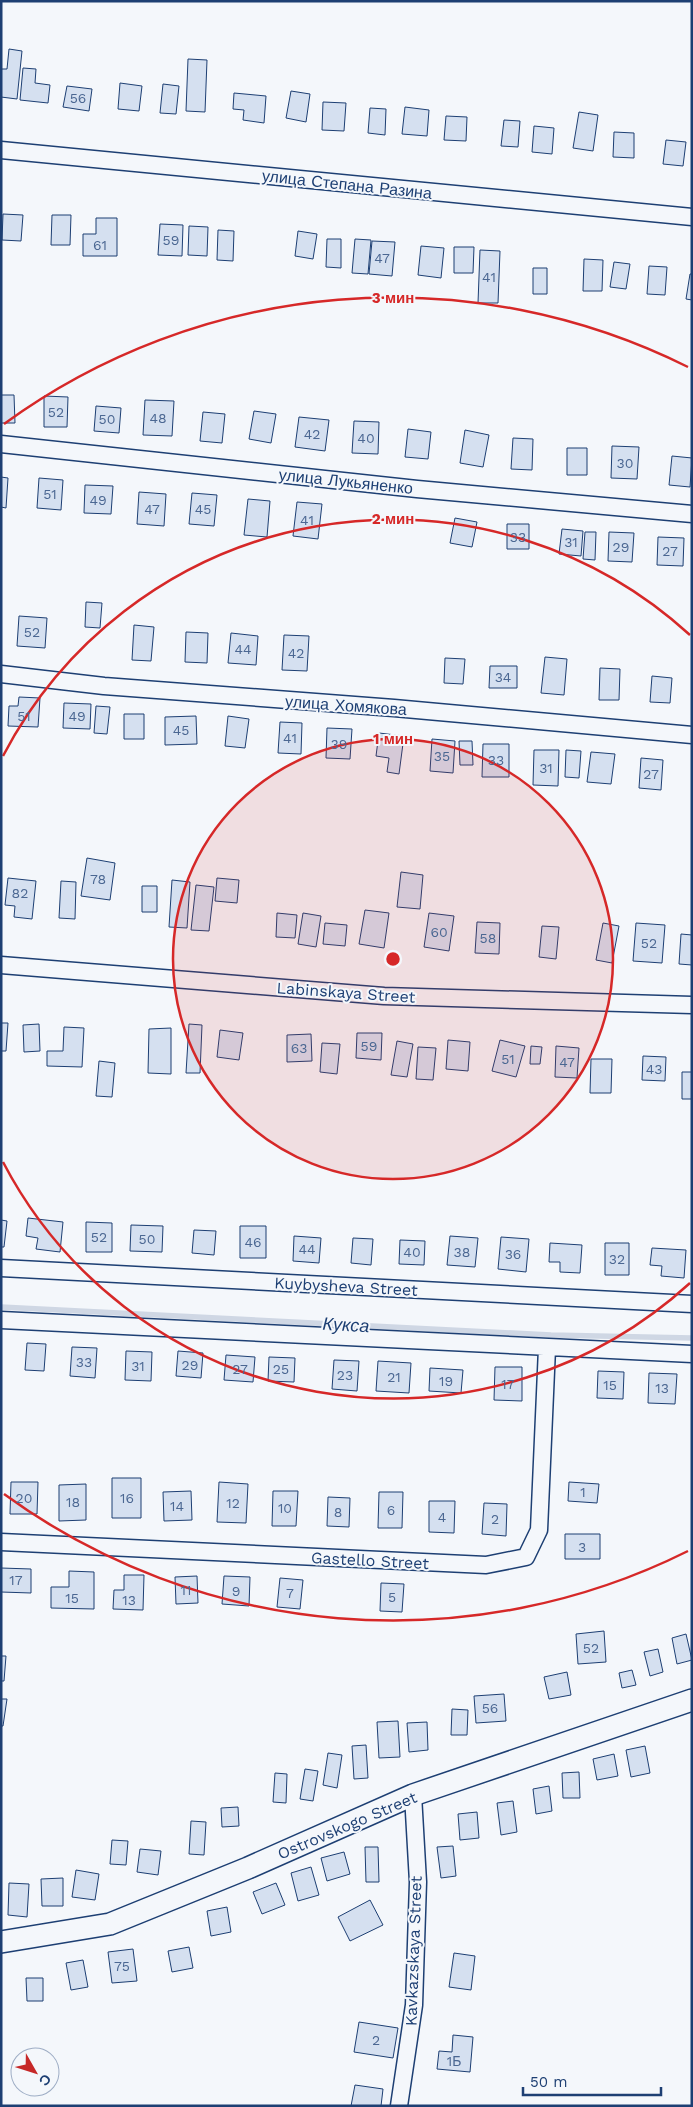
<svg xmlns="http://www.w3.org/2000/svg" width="693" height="2107" viewBox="0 0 693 2107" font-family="'Work Sans',sans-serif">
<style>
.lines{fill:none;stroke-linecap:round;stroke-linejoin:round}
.stream{stroke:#cfd7e4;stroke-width:5.5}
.building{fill:#d5e0f0;stroke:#1d3f73}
.minor-casing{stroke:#1d3f73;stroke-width:19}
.tertiary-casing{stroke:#1d3f73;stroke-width:24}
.minor{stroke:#f4f7fb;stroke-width:16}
.tertiary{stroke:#f4f7fb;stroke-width:21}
.ring{fill:none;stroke:#d62828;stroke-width:2.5}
.labels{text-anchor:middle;stroke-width:4;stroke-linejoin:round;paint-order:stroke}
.number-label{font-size:14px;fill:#4b6792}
.street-label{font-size:16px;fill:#1d3f73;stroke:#f4f7fb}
.water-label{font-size:18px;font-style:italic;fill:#1d3f73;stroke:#f4f7fb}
.centre{fill:#d62828;stroke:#f4f7fb;stroke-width:2.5}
.ring-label{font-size:15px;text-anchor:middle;font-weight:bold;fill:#d62828;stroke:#f4f7fb;stroke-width:4;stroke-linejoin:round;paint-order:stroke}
</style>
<rect width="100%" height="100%" fill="#f4f7fb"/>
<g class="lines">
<path class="stream" d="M1 1307 551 1335 692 1338"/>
</g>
<path class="building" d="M9 49 22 51 17 99 1 97V69H7Z
M188 59 207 60 205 112 186 111Z
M23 68 36 69 35 83 50 85 48 103 20 100Z
M120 83 142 86 139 111 118 109Z
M163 84 179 86 176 114 160 113Z
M67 86 92 89 89 111 63 107Z
M291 91 310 94 306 122 286 118Z
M234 93 266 96 264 123 243 120 244 110 233 109Z
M323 102 346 103 344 131 322 130Z
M405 107 429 110 427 136 402 134Z
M370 108 386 109 385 135 368 133Z
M579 112 598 115 593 151 573 148Z
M446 116 467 117 466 141 444 140Z
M504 120 520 121 518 147 501 146Z
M534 126 554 128 552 154 532 152Z
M614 132 634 133V158L613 157Z
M666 140 686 142 683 166 663 164Z
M3 214 23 215 21 241 2 240Z
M52 215H71L70 245H51Z
M96 218H117V256H83V234H96Z
M160 224 183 225 182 256 158 255Z
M189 226 208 227 207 256 188 255Z
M218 230 234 231 233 261 217 260Z
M298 231 317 234 313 259 295 256Z
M327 239H341V268L326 267Z
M355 239 371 240 368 274 352 273Z
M372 241 395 242 392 276 369 274Z
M421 246 444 248 441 278 418 275Z
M454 247H474L473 273H454Z
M480 250 500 251 498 303H478Z
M584 259 603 260 602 291H583Z
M614 262 630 264 626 289 610 287Z
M649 266 667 267 665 295 647 294Z
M533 268H547V294H533Z
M690 274H692V300L686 299Z
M1 395H14L15 423H1Z
M44 396 68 397 67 427H44Z
M145 400 174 401 172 436 143 435Z
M96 406 121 408 119 433 94 431Z
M254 411 276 414 271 443 249 439Z
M203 412 225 414 222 443 200 441Z
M299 417 329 420 325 451 295 447Z
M354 421 379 422 378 454 352 453Z
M408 429 431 432 428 459 405 457Z
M465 430 489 435 483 467 460 463Z
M513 438 533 439 532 470 511 469Z
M612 446 639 447 637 479 611 478Z
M567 448H587V475H567Z
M672 456 692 458 690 487 669 485Z
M1 477 8 478 6 508 1 507Z
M39 478 63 480 61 510 37 508Z
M85 485 113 486 111 514 84 513Z
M139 492 166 494 164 526 137 524Z
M192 493 217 495 214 526 189 524Z
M248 499 270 501 267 537 244 535Z
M297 502 322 504 318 539 293 536Z
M455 518 477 522 472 547 450 543Z
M507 524H529V549H507Z
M562 529 583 531 581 556 559 554Z
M585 532H596L595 560 583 559Z
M609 532 634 533 632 562 608 561Z
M658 537 684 538 683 566 657 565Z
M86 602 102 603 100 628 85 627Z
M19 616 47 618 45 648 17 646Z
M134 625 154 627 151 661 132 660Z
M186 632 208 633 207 663 185 662Z
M231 633 258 636 256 665 228 663Z
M284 635 309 636 307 671 282 670Z
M545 657 567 659 564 695 541 693Z
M445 658 465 659 463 684 444 683Z
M490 666H517V688H489Z
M600 668 620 669 619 700H599Z
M652 676 672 678 670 703 650 702Z
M19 697 40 698 38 727 8 726 9 706H18Z
M64 703 91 704 90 729 63 728Z
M96 706 110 707 107 734 94 733Z
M124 714H144V739H124Z
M196 716 197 744 165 745V717Z
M228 716 249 719 245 748 225 746Z
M280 722 302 723 301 754 278 753Z
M327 728 352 729 350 759 326 758Z
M379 733 404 736 399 774 387 772 389 758 376 756Z
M432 739 455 741 453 773 430 771Z
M459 741H472L473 765H460Z
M483 744H509V777H482Z
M534 750H559L558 786 533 785Z
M566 750 581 751 579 778 565 777Z
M591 752 615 754 611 784 587 782Z
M641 758 663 760 661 790 639 788Z
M87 858 115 863 110 900 81 896Z
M401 872 423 875 420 909 397 907Z
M8 878 36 881 32 919 14 917 15 906 5 905Z
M217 878 239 880 237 903 215 901Z
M172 880 190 882 187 928 169 927Z
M61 881 76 882 75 919 59 918Z
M196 885 214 887 209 931 191 930Z
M142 886H157V912H142Z
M365 910 389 913 384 948 359 944Z
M277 913 297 915 295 938 276 937Z
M303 913 321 916 316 947 298 944Z
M429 913 454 916 449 951 424 947Z
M477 922 500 923 499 954 475 953Z
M325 923 347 925 345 946 323 944Z
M603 923 619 926 612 963 596 960Z
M636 923 665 925 662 963 633 961Z
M542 926 559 927 556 959 539 957Z
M681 934 692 935V965L679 964Z
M1 1023H8L6 1051H1Z
M39 1024 40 1051 24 1052 23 1025Z
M189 1024 202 1025 200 1073H186Z
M64 1027 84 1028 82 1067 47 1066V1051H63Z
M171 1028V1074L148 1073 149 1029Z
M220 1030 243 1033 239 1060 217 1057Z
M357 1033H382L381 1060 356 1058Z
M311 1034 312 1061 287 1062V1035Z
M448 1040 470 1042 468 1071 446 1069Z
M500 1040 525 1046 516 1077 492 1071Z
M397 1041 413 1044 407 1077 391 1075Z
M322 1043 340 1044 337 1074 320 1072Z
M531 1046 542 1047 540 1064H530Z
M556 1046 579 1048 577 1078 555 1077Z
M418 1047 436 1048 433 1080 416 1079Z
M643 1056 666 1057 665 1081 642 1080Z
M591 1059H612L611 1093H590Z
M99 1061 115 1063 112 1097 96 1096Z
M682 1072H692V1099H682Z
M28 1218 63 1222 60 1252 36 1249 38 1238 26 1236Z
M1 1220 7 1221 4 1247H1Z
M86 1222 112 1223V1252H86Z
M131 1225 163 1226 162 1252 130 1251Z
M240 1226H266V1258H240Z
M194 1230 216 1231 214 1255 192 1253Z
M294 1236 321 1238 319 1263 293 1261Z
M450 1236 478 1238 475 1267 447 1265Z
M501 1237 529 1239 526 1272 498 1269Z
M353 1238 373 1239 371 1265 351 1263Z
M400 1240 425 1241 424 1265 399 1264Z
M550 1243 582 1245 580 1273 560 1272V1262H549Z
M605 1243H629V1275H605Z
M652 1248 686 1250 684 1278 661 1276 662 1266 650 1265Z
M27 1343 46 1344 44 1371 25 1370Z
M72 1347 97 1348 95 1378 70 1376Z
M126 1351 152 1352 151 1381 125 1380Z
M178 1351 203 1353 201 1378 176 1376Z
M226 1355 255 1357 253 1382 224 1380Z
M269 1357 295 1358 294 1382 268 1381Z
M334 1360 359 1361 357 1391 332 1389Z
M378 1361 411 1363 409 1393 376 1391Z
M495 1367H522V1401L494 1400Z
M430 1368 463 1370 461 1393 429 1391Z
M598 1371 624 1372 623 1399 597 1398Z
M649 1373 677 1374 675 1404 648 1403Z
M112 1478H141V1518H112Z
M11 1482H38L37 1514H10Z
M219 1482 248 1484 246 1523 217 1522Z
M569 1482 599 1484 597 1503 568 1501Z
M86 1484V1520L59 1521V1485Z
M191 1491 192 1520 164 1521 163 1492Z
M273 1491H298L296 1526H272Z
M379 1492H403L402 1528H378Z
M328 1497 350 1498 349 1527 327 1526Z
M429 1501H455L454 1533 429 1532Z
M484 1503 507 1504 506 1536 482 1534Z
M565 1534H600V1559H565Z
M1 1568 31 1569V1593L1 1592Z
M69 1571 94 1572V1609L51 1608V1587H69Z
M124 1575H144L143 1610 113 1609 114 1590H124Z
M197 1576 198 1603 176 1604 175 1577Z
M224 1576 250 1577 249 1606 222 1604Z
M280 1578 303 1580 300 1609 277 1607Z
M381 1583 404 1584 402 1612 380 1611Z
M604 1631 606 1662 578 1664 576 1634Z
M686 1634 692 1660 677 1664 672 1638Z
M658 1649 663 1672 650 1676 644 1652Z
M1 1656H6L4 1681H1Z
M632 1670 636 1685 622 1688 619 1673Z
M567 1672 571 1695 549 1699 544 1677Z
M504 1694 506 1721 476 1723 474 1696Z
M1 1699H7L3 1726H1Z
M452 1709 468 1710 467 1735H451Z
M398 1721 400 1757 379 1758 377 1722Z
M427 1722 428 1750 409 1752 407 1723Z
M366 1745 368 1778 354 1779 352 1746Z
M645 1746 650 1773 631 1777 626 1750Z
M328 1753 342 1755 337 1788 323 1785Z
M614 1754 618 1776 597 1780 593 1759Z
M305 1769 318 1771 313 1801 300 1799Z
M579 1772 580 1798H563L562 1773Z
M275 1773 287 1774 286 1803 273 1802Z
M549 1786 552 1811 536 1814 533 1789Z
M513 1801 517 1832 501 1835 497 1803Z
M238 1807 239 1826 222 1827 221 1808Z
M477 1812 479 1838 460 1840 458 1814Z
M191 1821 206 1822 204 1855 189 1854Z
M112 1840 128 1841 126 1865 110 1864Z
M453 1846 456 1876 441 1878 437 1847Z
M365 1847H378L379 1882H366Z
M140 1849 161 1851 158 1875 137 1872Z
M344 1852 350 1874 327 1881 321 1858Z
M311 1867 319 1895 298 1901 291 1873Z
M76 1870 99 1874 95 1900 72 1897Z
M63 1878V1906H42L41 1879Z
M9 1883 29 1884 27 1917 8 1915Z
M276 1883 285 1905 262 1914 253 1892Z
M370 1900 383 1925 350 1941 338 1917Z
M227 1907 231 1932 211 1936 207 1911Z
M189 1947 193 1968 172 1972 168 1951Z
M133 1949 137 1981 112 1983 108 1952Z
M454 1953 475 1956 471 1990 449 1987Z
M83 1960 88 1987 71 1990 66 1963Z
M26 1978H43V2001H27Z
M359 2022 398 2028 393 2058 354 2052Z
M453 2035 473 2037 470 2072 437 2069 439 2051 452 2052Z
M355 2085 383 2089 381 2106H351Z"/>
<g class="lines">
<g class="minor-casing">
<path id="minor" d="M1 150 692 217
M1 444 417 489 692 514
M1 674 104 686 394 708 692 735
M1 965 384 996 692 1005
M1 1268 692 1304
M1 1320 692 1354
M1 1542 486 1565 526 1557 539 1530 547 1348
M399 2106 414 2005 418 1882 413 1795"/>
</g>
<g class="tertiary-casing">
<path id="tertiary" d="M1 1942 110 1924 248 1868 413 1795 692 1700"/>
</g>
<use href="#minor" class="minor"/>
<use href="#tertiary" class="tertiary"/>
</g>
<circle cx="393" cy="959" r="220" fill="#d62828" fill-opacity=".12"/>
<g class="ring">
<circle cx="393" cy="959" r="220"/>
<path d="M690 1283A440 440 0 0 1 3 1162M3 756A440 440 0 0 1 690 635"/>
<path d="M688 1551A661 661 0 0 1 4 1494M4 424A661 661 0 0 1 688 367"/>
</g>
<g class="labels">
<g class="number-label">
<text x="78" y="103">56</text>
<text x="171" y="245">59</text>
<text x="100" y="250">61</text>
<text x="382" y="263">47</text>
<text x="489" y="282">41</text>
<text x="56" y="417">52</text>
<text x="158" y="423">48</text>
<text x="107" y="424">50</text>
<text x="312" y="439">42</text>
<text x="366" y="443">40</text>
<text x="625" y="468">30</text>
<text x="50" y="499">51</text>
<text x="98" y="505">49</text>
<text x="152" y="514">47</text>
<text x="203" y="514">45</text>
<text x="307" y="525">41</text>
<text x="518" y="542">33</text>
<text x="571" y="547">31</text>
<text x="621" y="552">29</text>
<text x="670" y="556">27</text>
<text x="32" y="637">52</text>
<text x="243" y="654">44</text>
<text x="296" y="658">42</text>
<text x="503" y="682">34</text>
<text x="24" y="721">51</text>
<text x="77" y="721">49</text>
<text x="181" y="735">45</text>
<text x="290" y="743">41</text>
<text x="339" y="749">39</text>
<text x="442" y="761">35</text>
<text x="496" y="765">33</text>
<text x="546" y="773">31</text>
<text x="651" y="779">27</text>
<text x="98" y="884">78</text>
<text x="20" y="898">82</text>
<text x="439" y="937">60</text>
<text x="488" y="943">58</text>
<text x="649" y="948">52</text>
<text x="369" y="1051">59</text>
<text x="299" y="1053">63</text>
<text x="508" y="1064">51</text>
<text x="567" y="1067">47</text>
<text x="654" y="1074">43</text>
<text x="99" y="1242">52</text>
<text x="147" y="1244">50</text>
<text x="253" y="1247">46</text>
<text x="307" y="1254">44</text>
<text x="412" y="1257">40</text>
<text x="462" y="1257">38</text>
<text x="513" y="1259">36</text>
<text x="617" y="1264">32</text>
<text x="84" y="1367">33</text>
<text x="190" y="1370">29</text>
<text x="138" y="1371">31</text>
<text x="240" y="1374">27</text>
<text x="281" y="1374">25</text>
<text x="345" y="1380">23</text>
<text x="394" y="1382">21</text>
<text x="446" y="1386">19</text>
<text x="508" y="1389">17</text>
<text x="610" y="1390">15</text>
<text x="662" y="1393">13</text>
<text x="583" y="1497">1</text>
<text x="24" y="1503">20</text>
<text x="127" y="1503">16</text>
<text x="73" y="1507">18</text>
<text x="233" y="1508">12</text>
<text x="177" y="1511">14</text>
<text x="285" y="1513">10</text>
<text x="391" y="1515">6</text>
<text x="338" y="1517">8</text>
<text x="442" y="1522">4</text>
<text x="495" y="1524">2</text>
<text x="582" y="1552">3</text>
<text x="16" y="1585">17</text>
<text x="186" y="1595">11</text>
<text x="236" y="1596">9</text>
<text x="290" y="1598">7</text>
<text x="392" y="1602">5</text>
<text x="72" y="1603">15</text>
<text x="129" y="1605">13</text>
<text x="591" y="1653">52</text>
<text x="490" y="1713">56</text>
<text x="122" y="1971">75</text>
<text x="376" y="2045">2</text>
<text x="454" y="2066">1Б</text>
</g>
<g class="street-label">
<text transform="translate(347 184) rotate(6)" y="6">улица Степана Разина</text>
<text transform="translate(346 481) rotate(6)" y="6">улица Лукьяненко</text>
<text transform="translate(346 705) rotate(4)" y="6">улица Хомякова</text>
<text transform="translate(346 992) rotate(4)" y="6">Labinskaya Street</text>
<text transform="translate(346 1286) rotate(3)" y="6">Kuybysheva Street</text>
<text transform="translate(370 1560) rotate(3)" y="6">Gastello Street</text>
<text transform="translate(347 1825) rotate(-23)" y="6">Ostrovskogo Street</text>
<text transform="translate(413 1951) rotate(-88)" y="6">Kavkazskaya Street</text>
</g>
<g class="water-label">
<text transform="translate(346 1325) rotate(3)" y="6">Кукса</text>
</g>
</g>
<circle cx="393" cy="959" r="8" class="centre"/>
<g class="ring-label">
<text x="393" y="303">3 мин</text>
<text x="393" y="524">2 мин</text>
<text x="393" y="744">1 мин</text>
</g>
<rect width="693" height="2107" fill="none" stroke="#1d3f73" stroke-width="5"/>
<g transform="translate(35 2072) rotate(129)"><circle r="24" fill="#f4f7fb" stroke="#9eadc5"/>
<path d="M0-4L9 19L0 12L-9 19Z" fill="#c62828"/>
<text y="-8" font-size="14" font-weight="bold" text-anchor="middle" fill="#1d3f73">С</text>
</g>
<path d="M523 2087v8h138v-8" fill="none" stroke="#1d3f73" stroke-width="2.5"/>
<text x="530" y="2087" font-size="15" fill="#1d3f73" stroke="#f4f7fb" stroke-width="4" paint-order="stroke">50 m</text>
</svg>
